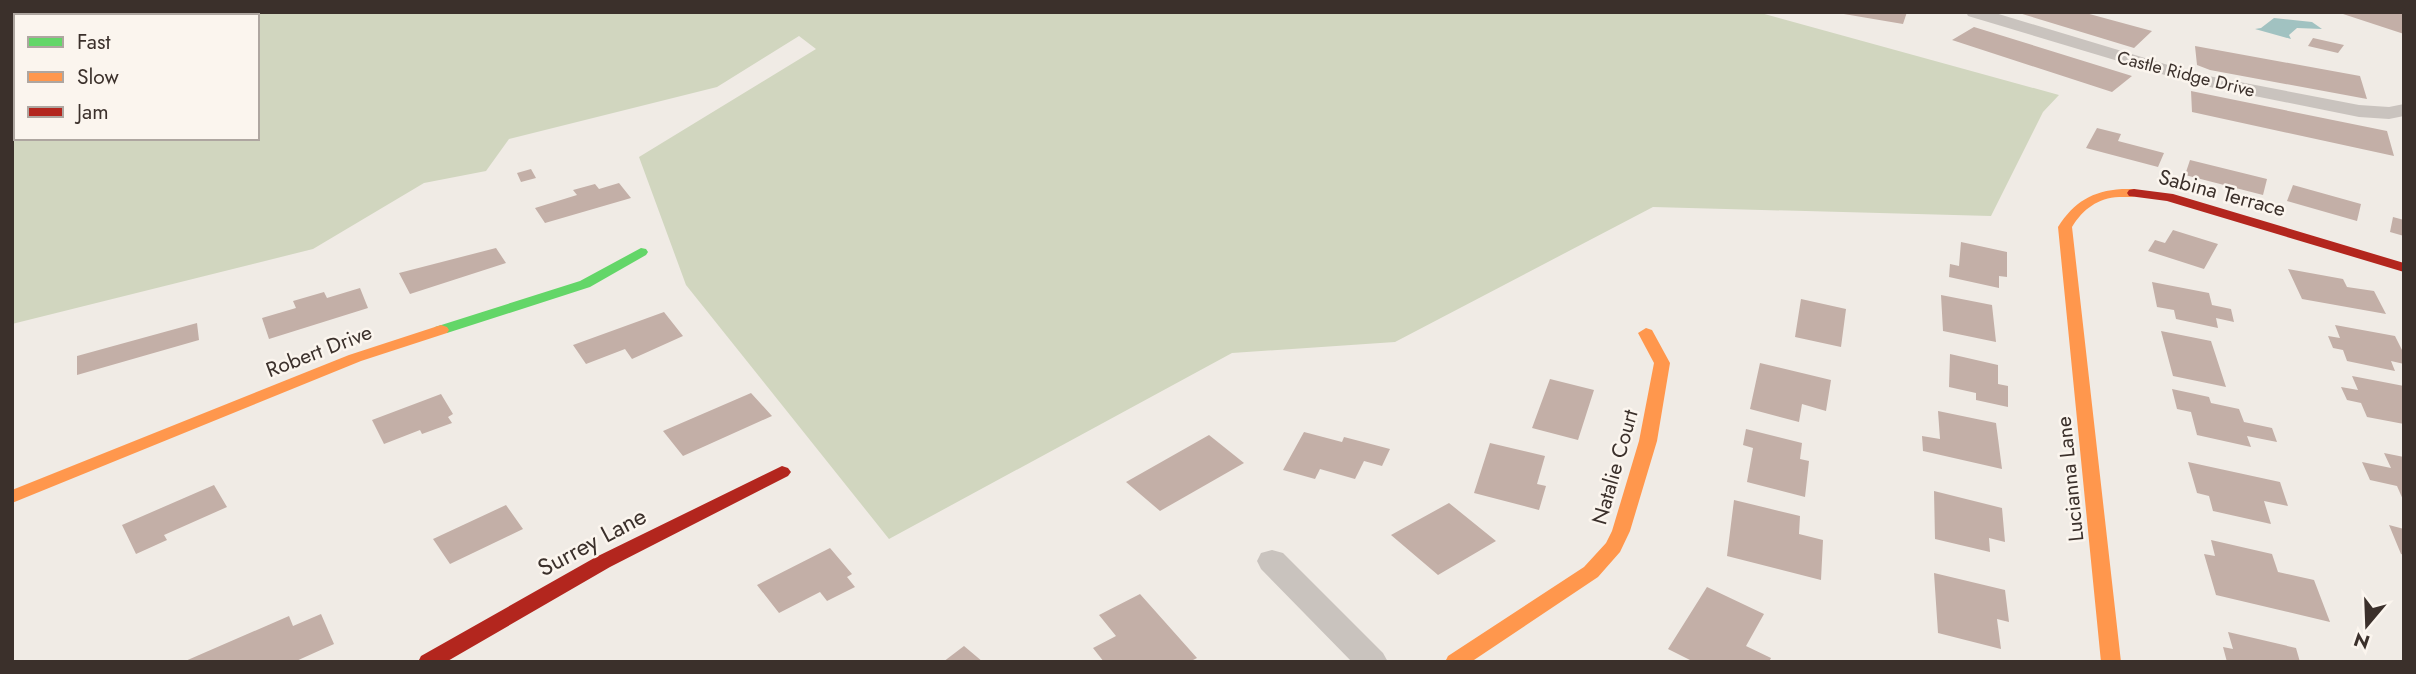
<svg xmlns="http://www.w3.org/2000/svg" width="2416" height="674" viewBox="0 0 2416 674" font-family="Jost,sans-serif">
<style>
.green{fill:#d1d6bf;fill-rule:evenodd}
.water{fill:#a1c2c1}
.building{fill:#c3afa7}
.lines{fill:none;stroke-linecap:round;stroke-linejoin:round}
.street{fill:#c9c3be;fill-rule:evenodd}
.fast{fill:#63d668;fill-rule:evenodd}
.slow{fill:#ff974d;fill-rule:evenodd}
.jam{fill:#b3261e;fill-rule:evenodd}
.labels{text-anchor:middle;stroke-width:5;stroke-linejoin:round;paint-order:stroke}
.far-street-label{font-size:18px;fill:#3b302b;stroke:#fbf5ee}
.street-label{font-size:21px;fill:#3b302b;stroke:#fbf5ee}
.near-street-label{font-size:24px;fill:#3b302b;stroke:#fbf5ee}
</style>
<rect width="100%" height="100%" fill="#f0ebe5"/>
<path class="green" d="M12 12H1757L2059 95 2043 112 1991 216 1653 207 1395 342 1232 353 889 539 686 285 639 157 816 49 799 36 717 87 509 139 486 171 424 183 313 249 12 324ZM16 16H257V138H16Z"/>
<path class="water" d="M2274 18 2312 22 2322 29 2297 28 2289 35 2291 39 2255 29 2261 28Z"/>
<path class="building" d="M1832 12H1907L1903 24Z
M2082 12 2152 31 2134 48 2019 13Z
M2340 12 2404 14V34L2340 13Z
M1974 27 2132 76 2112 92 1952 40Z
M2313 38 2344 45 2338 53 2308 46Z
M2195 46 2360 76 2367 99 2210 70 2197 65Z
M2191 91 2387 131 2394 156 2192 112Z
M2097 128 2121 134 2118 141 2164 153 2158 167 2086 148Z
M2190 160 2267 179 2263 195 2185 175Z
M531 169 536 178 521 182 517 173Z
M619 183 631 198 545 223 535 208 577 195 573 190 595 184 599 189Z
M2293 185 2361 204 2357 221 2287 201Z
M2393 217 2404 220V236L2390 232Z
M2173 230 2218 244 2204 269 2148 251 2155 240 2165 243Z
M1961 242 2007 252V277L1999 276V288L1949 277 1950 264 1959 266Z
M496 248 506 263 410 294 399 273Z
M2288 269 2343 279 2347 287 2374 291 2386 314 2302 299Z
M2152 282 2209 293 2212 305 2231 309 2234 322 2216 318 2218 328 2176 319 2174 310 2157 307Z
M360 288 368 308 269 339 262 318 296 308 293 301 324 292 327 298Z
M1941 295 1992 305 1996 342 1943 331Z
M1801 299 1846 309 1841 347 1795 337Z
M664 312 683 336 632 359 625 349 586 364 573 345Z
M197 323 199 340 77 375V356Z
M2335 325 2395 336 2404 354V364L2391 361 2395 371 2347 361 2343 350 2333 348 2328 336 2340 338Z
M2161 331 2211 341 2226 387 2173 376Z
M1950 354 1998 365V384L2008 386V407L1976 400V393L1949 387Z
M1760 363 1831 380 1826 411 1802 404 1799 422 1750 409Z
M2352 376 2404 386V424L2367 417 2361 403 2347 400 2341 387 2358 390Z
M1550 379 1594 390 1578 440 1532 428Z
M2172 389 2209 397 2211 403 2239 409 2244 422 2272 428 2277 442 2247 436 2251 447 2197 435 2191 412 2177 409Z
M751 393 772 416 683 456 663 431Z
M441 394 453 414 448 417 452 423 422 434 420 430 384 444 372 420Z
M1938 411 1996 423 2002 469 1923 451 1922 436 1940 439Z
M1746 429 1802 443 1800 459 1809 461 1805 497 1747 482 1753 448 1743 445Z
M1304 432 1342 442 1344 437 1390 449 1382 466 1364 461 1355 479 1320 469 1315 479 1283 470Z
M1209 435 1244 463 1160 511 1126 482Z
M1490 443 1545 456 1537 484 1546 486 1539 510 1474 493Z
M2384 453 2404 457V502L2397 486 2370 480 2362 462 2391 468Z
M2188 462 2280 482 2288 506 2264 501 2271 524 2213 511 2209 496 2197 493Z
M214 485 227 507 164 535 167 540 136 554 122 525Z
M1934 491 2002 508 2005 542 1989 538 1990 552 1935 539Z
M1734 500 1800 516 1799 534 1823 540 1821 580 1727 556Z
M1449 503 1496 541 1438 575 1391 535Z
M506 505 523 529 450 564 433 539Z
M2389 525 2404 529V555L2401 554Z
M2211 540 2272 554 2278 572 2314 580 2330 622 2216 595 2204 554 2215 556Z
M830 548 852 574 847 577 855 587 827 601 820 592 779 613 757 585Z
M1934 573 2005 590 2009 622 1997 619 2001 649 1938 633Z
M1707 587 1764 614 1746 646 1771 658 1769 662H1694L1668 649Z
M1140 594 1197 658 1189 662H1104L1093 648 1116 636 1099 615Z
M321 614 334 644 294 662H183L289 616 293 626Z
M2228 632 2296 648 2300 662H2227L2223 647 2233 649Z
M964 646 983 662H943Z"/>
<g class="lines">
<path class="street" d="M1966 12H1992L2198 74 2359 105 2389 107 2404 104V116L2389 119 2359 117 2195 84 1968 16Z
M1272 550 1283 553 1383 653 1388 662H1352L1261 569 1257 561 1261 553Z"/>
<path class="fast" d="M641 248 646 249 648 252 646 255 590 287 447 333H435L433 330 435 327 580 281Z"/>
<path class="slow" d="M2122 189H2134L2141 193C2134 198 2128 197 2119 197 2098 198 2083 209 2072 227L2121 662H2101L2058 227C2074 202 2092 191 2122 189Z
M441 325 447 327 449 330 447 333 361 361 12 503V490L349 355Z
M1646 328 1652 330 1670 363 1657 441 1630 531 1620 552 1598 577 1471 662H1445L1448 656 1584 567 1606 543 1612 531 1639 441 1654 363 1638 333Z"/>
<path class="jam" d="M2134 189 2173 194 2404 263V272L2167 201 2129 196 2127 193 2129 190Z
M782 466 788 468 791 472 788 476 610 567 446 662H418L421 656 596 557Z"/>
</g>
<g class="labels">
<g class="far-street-label">
<text transform="translate(2186 74) rotate(14)" y="6">Castle Ridge Drive</text>
</g>
<g class="street-label">
<text transform="translate(2222 193) rotate(15)" y="7">Sabina Terrace</text>
<text transform="translate(319 351) rotate(-21)" y="7">Robert Drive</text>
<text transform="translate(1615 467) rotate(-74)" y="7">Natalie Court</text>
<text transform="translate(2070 479) rotate(-96)" y="7">Lucianna Lane</text>
</g>
<g class="near-street-label">
<text transform="translate(592 542) rotate(-28)" y="8">Surrey Lane</text>
</g>
</g>
<rect width="2416" height="674" fill="none" stroke="#3b302b" stroke-width="28"/>
<rect x="14" y="14" width="245" height="126" fill="#fbf5ee" stroke="#aea6a0" stroke-width="2"/>
<rect x="28" y="37" width="35" height="10" fill="#63d668" stroke="#aea6a0" stroke-width="2"/>
<text x="77" y="49" font-size="21" fill="#3b302b">Fast</text>
<rect x="28" y="72" width="35" height="10" fill="#ff974d" stroke="#aea6a0" stroke-width="2"/>
<text x="77" y="84" font-size="21" fill="#3b302b">Slow</text>
<rect x="28" y="107" width="35" height="10" fill="#b3261e" stroke="#aea6a0" stroke-width="2"/>
<text x="77" y="119" font-size="21" fill="#3b302b">Jam</text>
<g transform="translate(2367 625) rotate(199)" stroke="#fbf5ee" stroke-width="5" paint-order="stroke">
<path d="M0-5L12 26L0 18L-12 26Z" fill="#3b302b"/>
<text y="-10" font-size="19" font-weight="bold" text-anchor="middle" fill="#3b302b">N</text>
</g>
</svg>
